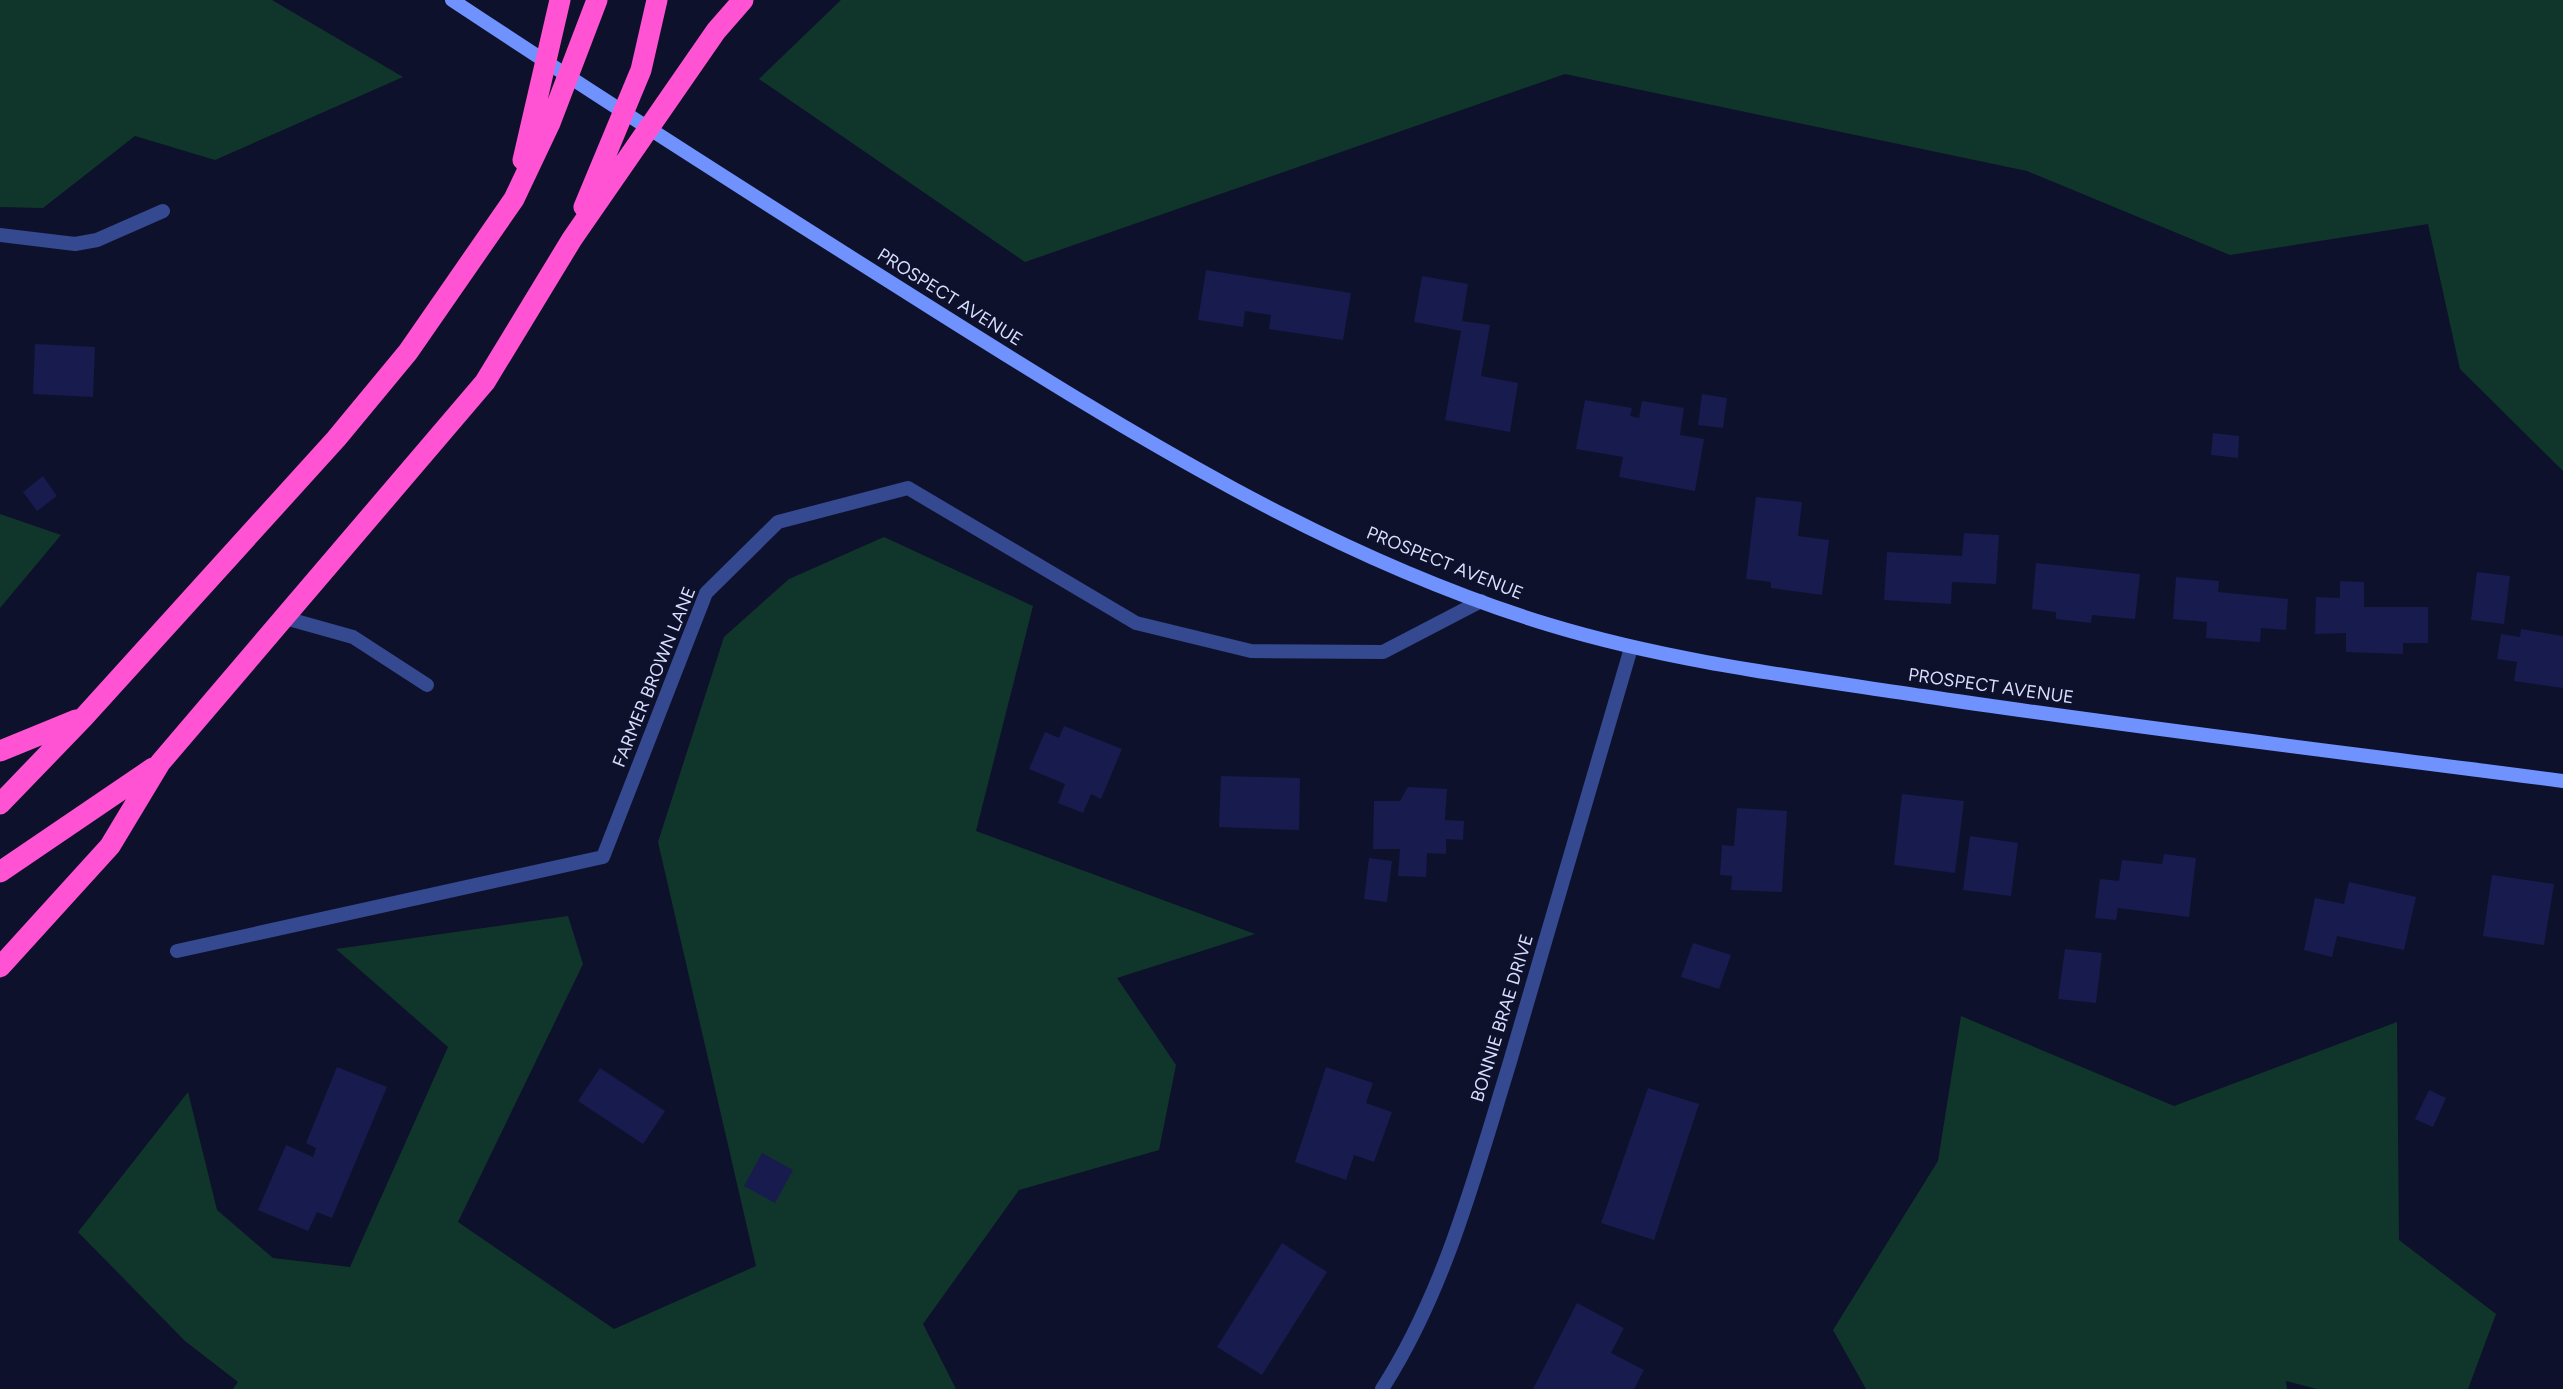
<svg xmlns="http://www.w3.org/2000/svg" width="2563" height="1389" viewBox="0 0 2563 1389" font-family="Figtree,sans-serif">
<style>
.green{fill:#10362b}
.building{fill:#181b4e}
.lines{fill:none;stroke-linecap:round;stroke-linejoin:round}
.lane{stroke:#34498f;stroke-width:14}
.street{stroke:#34498f;stroke-width:14}
.secondary{stroke:#6f92ff;stroke-width:14}
.highway{stroke:#ff53d4;stroke-width:21}
.labels{text-anchor:middle;stroke-width:7;stroke-linejoin:round;paint-order:stroke}
.street-label{font-size:18px;fill:#d8deff;stroke:#0e112b}
</style>
<rect width="100%" height="100%" fill="#0e112b"/>
<path class="green" d="M0 0H272L403 77 215 160 135 136 43 208 0 207Z
M841 0H2563V471L2460 369 2428 224 2230 255 2027 171 1565 74 1025 262 759 79Z
M0 514 61 535 0 608Z
M884 537 1033 606 976 831 1255 934 1117 978 1176 1065 1159 1150 1019 1190 923 1324 956 1389H233L238 1382 185 1341 78 1232 188 1092 217 1210 273 1258 350 1267 448 1047 336 949 568 916 583 964 458 1222 614 1329 756 1266 658 842 724 637 789 579Z
M1961 1016 2174 1106 2397 1022 2399 1240 2496 1314 2468 1389H2317L2286 1381 2287 1389H1866L1833 1330 1938 1161Z"/>
<path class="building" d="M1206 270 1351 293 1343 340 1269 329 1271 315 1245 311 1243 327 1198 320Z
M1422 276 1468 284 1462 321 1490 325 1481 376 1518 383 1510 432 1445 420 1461 331 1414 322Z
M35 344 95 347 93 397 33 394Z
M1702 394 1727 398 1723 428 1698 425Z
M1585 400 1632 408 1630 416 1639 418 1642 401 1684 408 1680 435 1704 439 1695 491 1619 477 1623 457 1576 449Z
M2213 433 2239 436 2238 458 2211 455Z
M43 476 57 496 37 511 23 492Z
M1756 497 1802 502 1798 536 1829 540 1822 595 1771 588V582L1746 579Z
M1964 533 1999 535 1996 584 1952 582 1951 604 1884 600 1887 552 1962 556Z
M2036 563 2140 574 2135 619 2092 615 2091 623 2056 619V612L2032 609Z
M2477 572 2510 576 2504 624 2471 620Z
M2176 577 2219 581 2218 592 2288 599 2286 630 2261 628 2260 642 2206 638 2207 622 2173 619Z
M2340 581 2364 582V607H2428V643H2403V654L2346 652V633L2315 634 2316 597 2340 598Z
M2521 629 2563 636V688L2514 681 2517 662 2497 659 2501 634 2520 637Z
M1064 726 1122 749 1101 799 1091 794 1083 813 1058 803 1065 784 1029 769 1045 732 1059 738Z
M1221 776 1300 778 1299 830 1219 827Z
M1408 787 1447 789 1445 820 1464 821 1463 840 1446 839V854L1427 853 1426 877 1398 876 1400 849H1373L1374 801H1400Z
M1902 794 1964 801 1955 873 1894 865Z
M1737 808 1787 811 1782 892 1731 890 1732 876 1720 875 1722 845 1734 846Z
M1970 836 2018 843 2011 896 1963 890Z
M2164 854 2196 858 2189 917 2118 908 2116 920 2095 918 2100 879 2119 881 2122 860 2162 864Z
M1369 858 1392 861 1387 902 1364 899Z
M2492 875 2554 884 2544 945 2483 936Z
M2349 882 2416 897 2404 950 2337 936 2332 957 2304 950 2315 898 2344 904Z
M1693 943 1731 955 1719 989 1681 977Z
M2065 949 2102 953 2096 1003 2058 999Z
M337 1067 387 1087 332 1218 317 1212 308 1231 258 1210 286 1145 313 1157 316 1148 306 1143Z
M1326 1067 1373 1083 1366 1103 1392 1112 1374 1162 1354 1155 1346 1180 1295 1162Z
M600 1068 665 1111 643 1144 578 1101Z
M1648 1088 1699 1104 1654 1240 1601 1223Z
M2429 1090 2446 1098 2433 1127 2415 1119Z
M762 1153 793 1170 775 1203 744 1186Z
M1282 1243 1327 1272 1262 1375 1217 1347Z
M1577 1303 1624 1328 1611 1353 1644 1370 1634 1389H1533Z"/>
<g class="lines">
<path class="lane" d="M285 618 353 637 427 685"/>
<path class="street" d="M0 235 75 244 97 240 163 211
M177 951 603 857 706 593 778 522 908 488 1136 623 1251 651 1383 652 1481 601
M1382 1389C1445 1291 1475 1175 1509 1065 1551 926 1591 787 1631 648"/>
<path class="secondary" d="M452 0C612 106 774 209 936 311 1130 433 1330 558 1550 625 1672 662 1798 677 1923 696 2136 728 2350 753 2563 781"/>
<path class="highway" d="M523 160 560 0
M584 207 641 70 657 0
M0 751 76 720
M0 804 84 717 336 439 408 352 514 199 550 123 597 0
M0 872 153 768
M0 967 110 846 160 763 485 382 572 239 716 31 743 0"/>
</g>
<g class="labels">
<g class="street-label">
<text transform="translate(950 297) rotate(32)" y="6">PROSPECT AVENUE</text>
<text transform="translate(1445 563) rotate(22)" y="6">PROSPECT AVENUE</text>
<text transform="translate(654 677) rotate(-68)" y="6">FARMER BROWN LANE</text>
<text transform="translate(1991 686) rotate(8)" y="6">PROSPECT AVENUE</text>
<text transform="translate(1502 1018) rotate(-73)" y="6">BONNIE BRAE DRIVE</text>
</g>
</g>
</svg>
